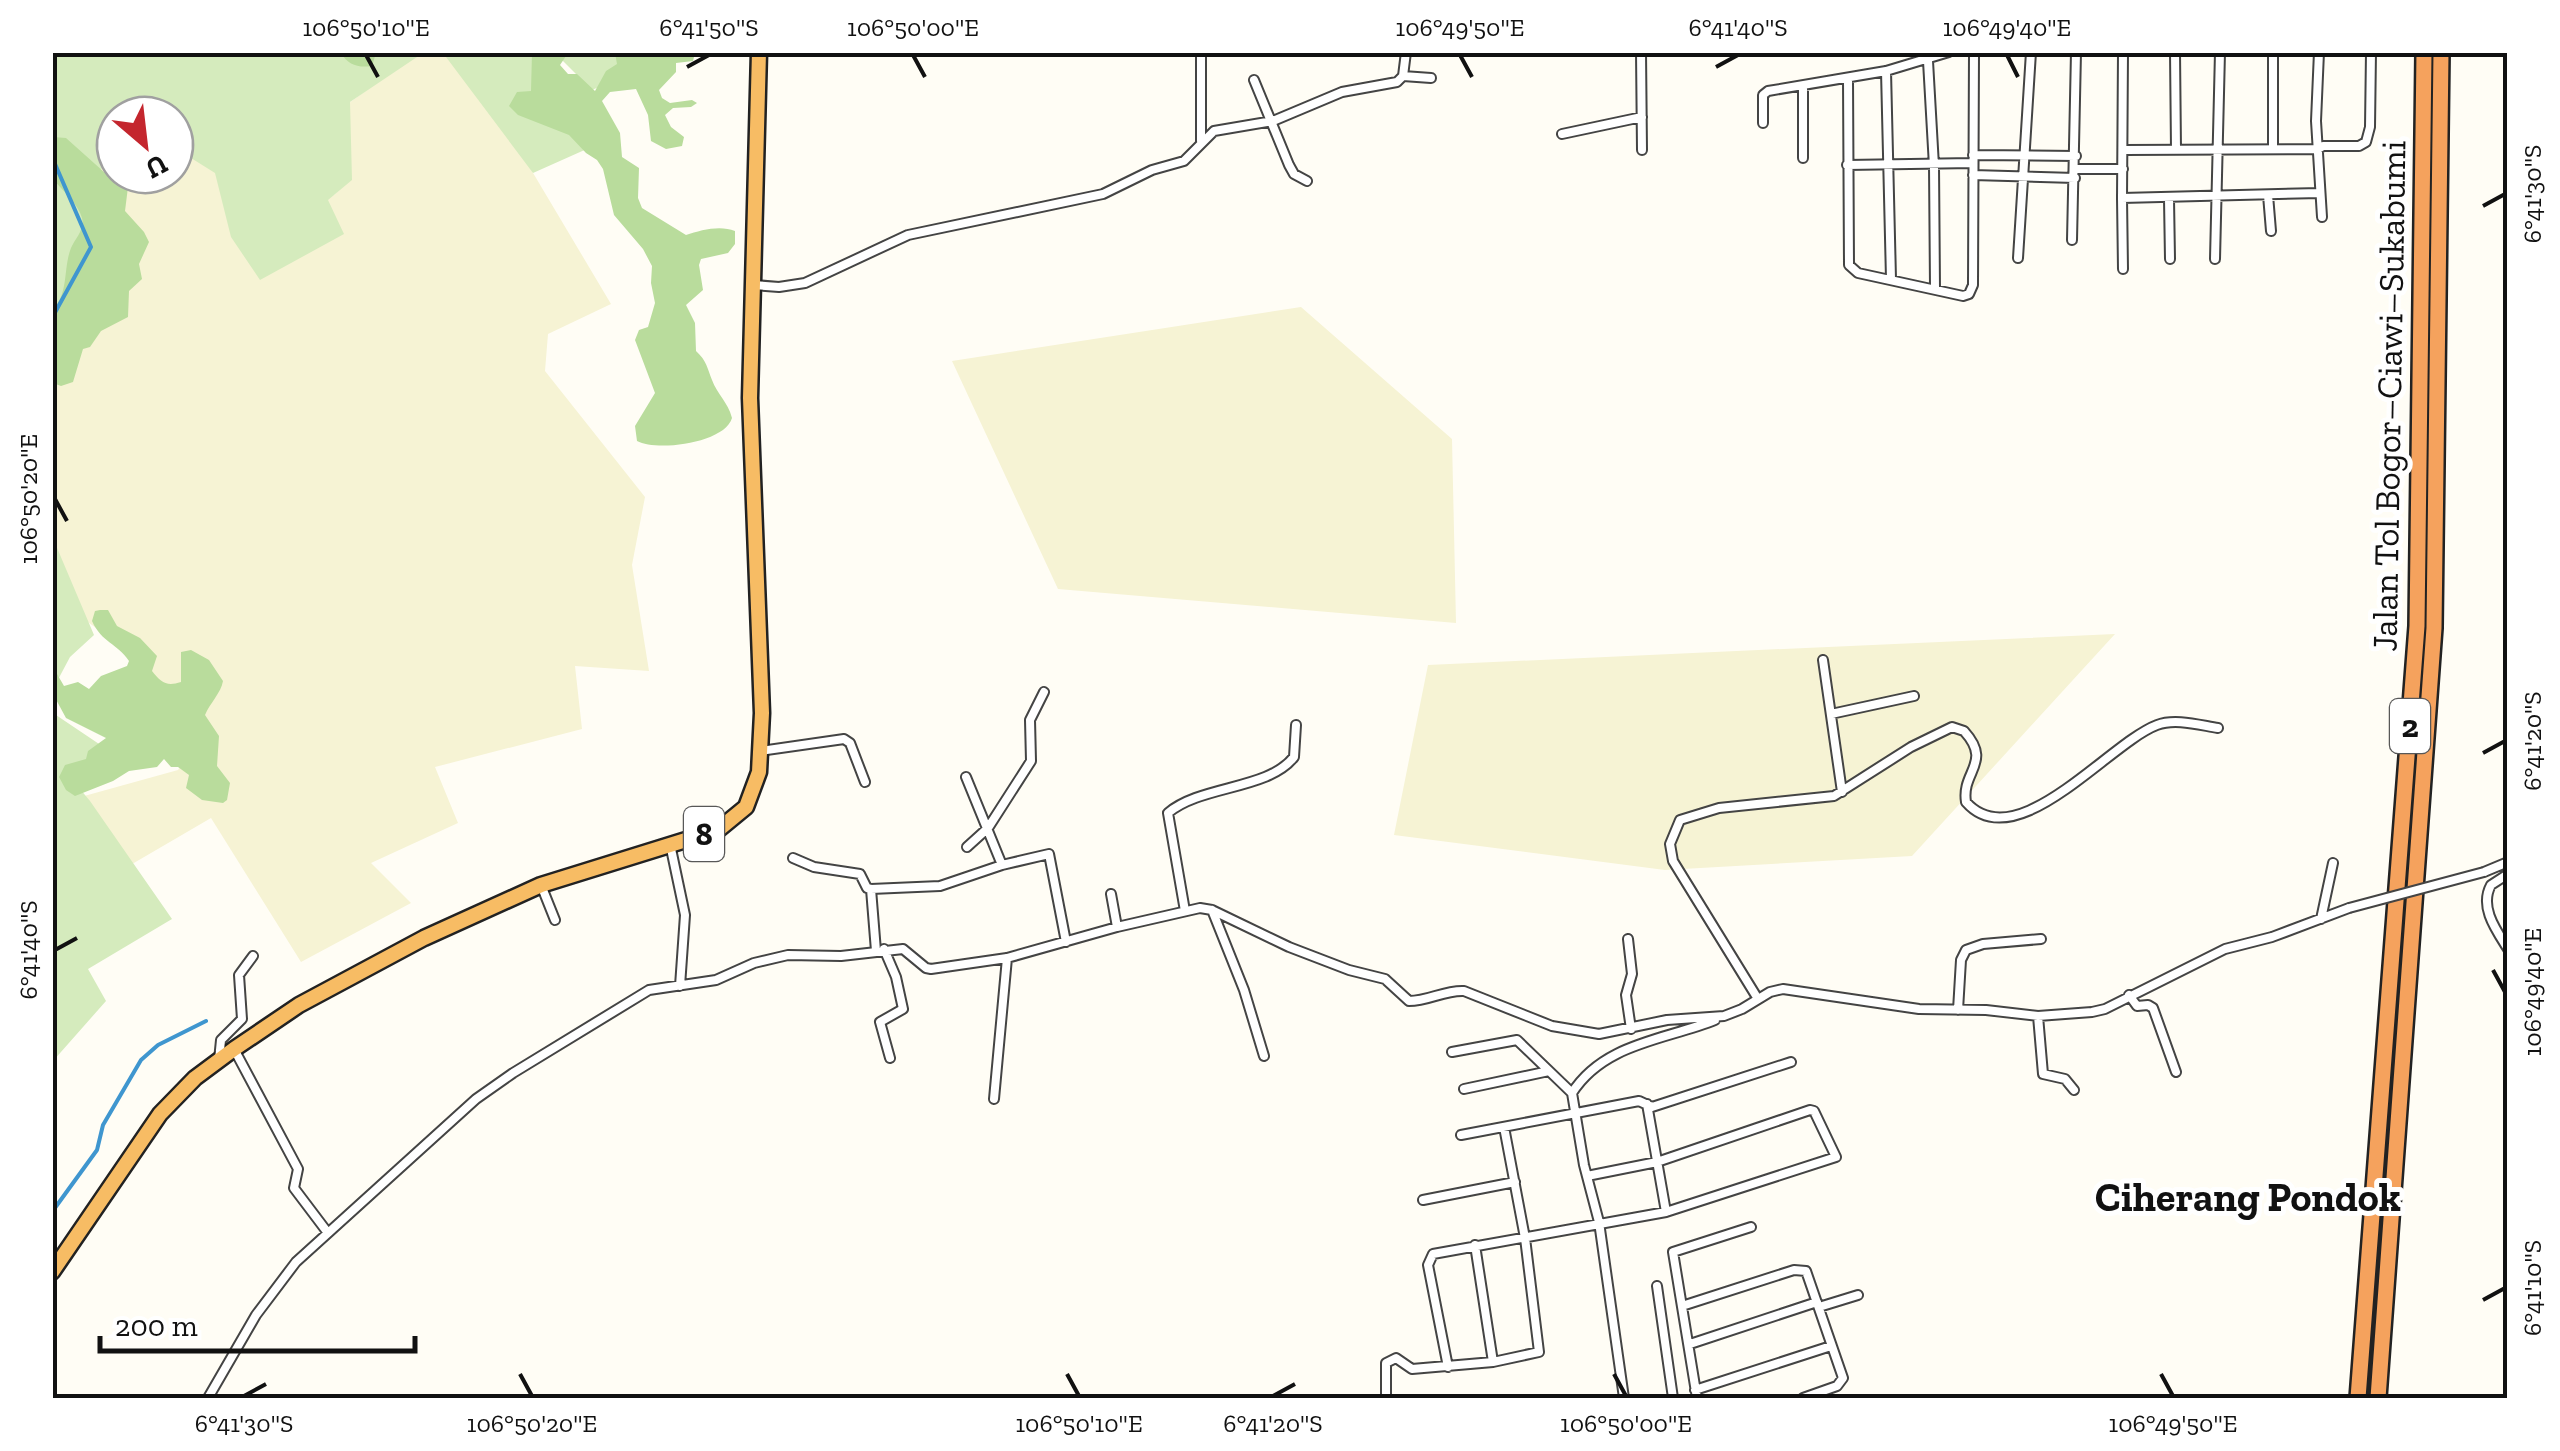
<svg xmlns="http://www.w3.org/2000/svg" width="2560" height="1451" viewBox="0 0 2560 1451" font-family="'Zilla Slab',serif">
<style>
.farmland{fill:#f6f3d4}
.green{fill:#d5ebbd}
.forest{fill:#b9dc9c}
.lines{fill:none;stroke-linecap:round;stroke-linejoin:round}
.stream{stroke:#3f96cf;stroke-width:4}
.minor-casing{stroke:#444;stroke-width:12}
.trunk-casing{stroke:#222;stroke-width:19}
.motorway-casing{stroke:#222;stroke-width:20}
.minor{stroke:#fff;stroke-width:8}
.trunk{stroke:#f7bc64;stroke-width:14}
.motorway{stroke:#f5a25d;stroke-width:15}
.minor-bridge-casing{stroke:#444;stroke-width:12;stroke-linecap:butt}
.minor-bridge{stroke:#fff;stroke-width:8}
.ticks{fill:none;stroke:#111;stroke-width:4}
.labels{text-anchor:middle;stroke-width:10;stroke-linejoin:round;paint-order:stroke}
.shield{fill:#fff;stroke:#585858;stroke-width:2.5}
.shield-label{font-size:32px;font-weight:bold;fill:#111}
.street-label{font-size:35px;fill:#111;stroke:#fff}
.quarter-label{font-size:40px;font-weight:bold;fill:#111;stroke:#fff}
.neatline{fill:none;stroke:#111;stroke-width:4}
.ticks-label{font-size:25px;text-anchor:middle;fill:#111}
</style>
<rect width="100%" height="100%" fill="#fffdf5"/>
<path class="farmland" d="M418 53H482L517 146 611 304 548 334 545 371 645 497 632 565 649 671 575 666 582 729 435 767 458 823 371 863 411 903 301 962 211 818 127 867 77 798 178 770 204 733 110 638 53 597V350L84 164 115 154V175H175V145L323 172 334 195 351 179 349 103Z
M1301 307 1452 439 1456 623 1058 589 952 361Z
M2115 634 1912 856 1665 870 1394 835 1428 665Z"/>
<path class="green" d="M53 53H423L350 102 352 180 328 200 344 234 260 280 231 237 215 173 175 148V115H115V163L89 174 101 253 53 321Z
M443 53H628L629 74 592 90 562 60 547 65 589 148 533 173Z
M52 536 94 635 70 657 53 689Z
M53 713 108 750 65 771 90 801 172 919 88 969 106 1001 53 1061Z"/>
<path class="forest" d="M341 53H376L372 66C358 68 348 65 341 53Z
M532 53H568L560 65 568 74H577L595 91 606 71 617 64 615 53H695L693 61 676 63V72L659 90 662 98 670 103 692 100 697 103 691 107 673 108 665 115 671 127 684 137 682 146 666 149 651 141 648 115 636 89 610 92 602 101 620 133 622 157 639 168 638 198 642 208 686 235C701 230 720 225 735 231V244L728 253 701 259 699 265 703 290 686 305 695 323 696 351C707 361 707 368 712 380 717 394 728 402 732 418 725 443 657 452 637 441L635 426 655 393 635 340 639 330 648 327 655 303 651 283 652 266 643 249 614 215 603 169 597 160 586 153 569 135 518 115 509 106 517 92 531 91Z
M53 137 66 138 104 172 128 187 125 211 144 232 149 242 139 264 142 279 129 291 128 317 101 331 90 347 83 349 73 382 61 386 53 383V309C69 293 63 268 71 248 75 238 85 230 82 218 78 203 62 190 53 179Z
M100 610H108L117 626 140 638 157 656 152 671C161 682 166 687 181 682V652L191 650 209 660 223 681C221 693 210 703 205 715L219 736 217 766 230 783 227 800 223 803 202 800 186 788 189 775 178 767H171L164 759 157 767 129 771 113 781 75 796 66 790 59 777 65 765 86 759 88 751 106 738 66 718 53 694V667L64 686 78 682 89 689 101 676 127 666 129 661C117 643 102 643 92 621L95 611Z"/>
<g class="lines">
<path class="stream" d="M52 157 91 247 52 318
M52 1212 97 1150 103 1125 141 1060 158 1045 206 1021"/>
<g class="minor-casing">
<path id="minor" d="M1201 52V141
M1641 52 1642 150
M2123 52 2122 198 2320 193
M2175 52 2176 150
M2273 52V149
M2319 52 2316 121 2322 217
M1928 61 1934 166 1935 288
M1886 71 1891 279
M1403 76 1431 78
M1848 79 1849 265 1858 273 1963 296 1969 294 1973 285 1974 52
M1254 80 1289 165 1294 174 1307 181
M1803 88V158
M1763 123V95L1768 91 1886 71 1949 52
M1562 134 1642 117
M2124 150 2318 149 2323 146H2359L2366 142 2370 127 2371 52
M1973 155 2076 156
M1847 165 1973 163
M2075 169H2123
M1973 175 2075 178
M2268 195 2271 231
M2122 198 2123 269
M2169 199 2170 259
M2072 240 2076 52
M2018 258 2031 52
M2215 259 2220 52
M754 285 779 287 805 283 908 235 1103 194 1152 170 1184 161 1214 131 1273 121 1342 92 1397 82 1403 76 1406 52
M1823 660 1842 792
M1831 714 1914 696
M760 751 844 739 850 743 865 782
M966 777 1002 865
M670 844 685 915 680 986
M967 847 988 828 1031 761 1030 720 1044 692
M793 858 814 867 860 874 867 888 871 889 940 886 1002 865 1049 854 1066 942
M2484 872 2508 862
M2508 874 2491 885C2479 907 2496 930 2508 949
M541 885 555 920
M871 889 876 951
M1111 894 1117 927
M1212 910 1244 990 1264 1056
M1185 911 1168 813C1201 785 1268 790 1294 757L1296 725
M2321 919 2333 863
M1628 939 1632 974 1626 995 1631 1029
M884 949 896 977 903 1009 880 1022 890 1058
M2129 995 2137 1006 2148 1005 2153 1008 2176 1072
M1758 999 1673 861 1670 844 1680 820 1719 808 1834 796 1911 747 1952 727 1964 731C1993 763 1961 771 1966 802 2016 859 2109 743 2157 725 2175 718 2199 725 2218 728
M1958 1010 1961 960 1966 950 1983 944 2041 939
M2038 1016 2043 1074 2065 1079 2074 1090
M234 1049 298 1169 294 1188 328 1233
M1452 1052 1517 1040 1572 1093
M219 1060 221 1040 242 1019 239 975 253 956
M1464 1089 1549 1071
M994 1099 1007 958
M1647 1104 1666 1212
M1461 1135 1639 1101 1652 1107 1791 1062
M1423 1200 1515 1182
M1475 1245 1493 1362
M1657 1286 1673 1398
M1682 1306 1794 1270 1806 1271 1843 1378 1837 1386 1803 1398
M1819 1307 1858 1295
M1690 1344 1817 1302
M1448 1367 1428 1265 1433 1254 1666 1212 1836 1157 1814 1111 1810 1110 1657 1162 1587 1176
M1695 1390 1831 1346
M208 1398 256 1315 296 1262 476 1099 513 1073 649 990 716 980 754 963 788 955 841 956 903 949 926 968 931 969 1007 958 1117 927 1200 908 1212 910 1289 947 1349 970 1385 979 1409 1001C1429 1001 1444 990 1464 991L1552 1026 1599 1034 1667 1020 1724 1016 1742 1009 1770 992 1783 989 1919 1009 1986 1010 2038 1016 2092 1012 2105 1009 2225 949 2272 937 2349 908
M1386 1398V1363L1396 1358 1412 1369 1493 1362 1539 1352 1525 1238 1504 1127
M1624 1398 1599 1222 1584 1165 1572 1093C1604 1043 1665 1040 1715 1020
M1697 1398 1673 1252 1751 1227"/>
</g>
<g class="trunk-casing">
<path id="trunk" d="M52 1272 160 1114 195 1078 234 1049 299 1005 424 938 541 885 718 830 746 807 759 772 762 713 750 398 759 52"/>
</g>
<g class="motorway-casing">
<path id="motorway" d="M2358 1398 2417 626 2424 52
M2378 1398 2434 628 2441 52"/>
</g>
<use href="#minor" class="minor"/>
<use href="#trunk" class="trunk"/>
<use href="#motorway" class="motorway"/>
<g class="minor-bridge-casing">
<path id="minor-bridge" d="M2349 908 2484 872"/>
</g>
<use href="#minor-bridge" class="minor-bridge"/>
</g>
<path class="ticks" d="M366 55 378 77M913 55 925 77M1460 55 1472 77M2007 55 2018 77M687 67 709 55M1716 67 1738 55M2483 206 2505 194M55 499 67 521M2483 753 2505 741M55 950 77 938M2493 970 2505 992M2483 1300 2505 1288M520 1374 532 1396M1067 1374 1079 1396M1614 1374 1626 1396M2161 1374 2173 1396M244 1396 266 1384M1273 1396 1295 1384"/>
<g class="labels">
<g class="shield">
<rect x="2390" y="699" width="40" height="54" rx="8"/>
<rect x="684" y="807" width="40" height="54" rx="8"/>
</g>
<g class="shield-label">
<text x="2410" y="737">2</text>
<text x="704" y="845">8</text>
</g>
<g class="street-label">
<text transform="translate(2389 396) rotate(-89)" y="12">Jalan Tol Bogor–Ciawi–Sukabumi</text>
</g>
<g class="quarter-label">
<text x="2248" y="1211">Ciherang Pondok</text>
</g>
</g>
<rect width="2560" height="1451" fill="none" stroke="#ffffff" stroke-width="110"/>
<g transform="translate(145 145) rotate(152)"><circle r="48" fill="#ffffff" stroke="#a0a0a0" stroke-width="2.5"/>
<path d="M0-8L18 38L0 25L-18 38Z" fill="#c4262e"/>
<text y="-15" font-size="28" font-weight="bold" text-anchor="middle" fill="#111111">U</text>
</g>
<path d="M100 1336v15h315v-15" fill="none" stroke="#111111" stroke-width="5"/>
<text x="115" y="1336" font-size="30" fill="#111111" stroke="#ffffff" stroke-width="8" paint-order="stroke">200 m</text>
<rect x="55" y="55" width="2450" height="1341" class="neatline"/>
<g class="ticks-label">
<text x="366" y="36">106°50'10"E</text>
<text x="709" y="36">6°41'50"S</text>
<text x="913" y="36">106°50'00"E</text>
<text x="1460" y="36">106°49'50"E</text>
<text x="1738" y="36">6°41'40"S</text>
<text x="2007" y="36">106°49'40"E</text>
<text transform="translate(2532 194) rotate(-90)" y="9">6°41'30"S</text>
<text transform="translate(28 499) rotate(-90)" y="9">106°50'20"E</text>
<text transform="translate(2532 741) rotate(-90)" y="9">6°41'20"S</text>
<text transform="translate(28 950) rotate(-90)" y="9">6°41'40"S</text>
<text transform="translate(2532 992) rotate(-90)" y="9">106°49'40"E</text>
<text transform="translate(2532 1288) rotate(-90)" y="9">6°41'10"S</text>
<text x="244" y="1432">6°41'30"S</text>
<text x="532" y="1432">106°50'20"E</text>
<text x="1079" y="1432">106°50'10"E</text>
<text x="1273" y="1432">6°41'20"S</text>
<text x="1626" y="1432">106°50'00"E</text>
<text x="2173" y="1432">106°49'50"E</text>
</g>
</svg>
